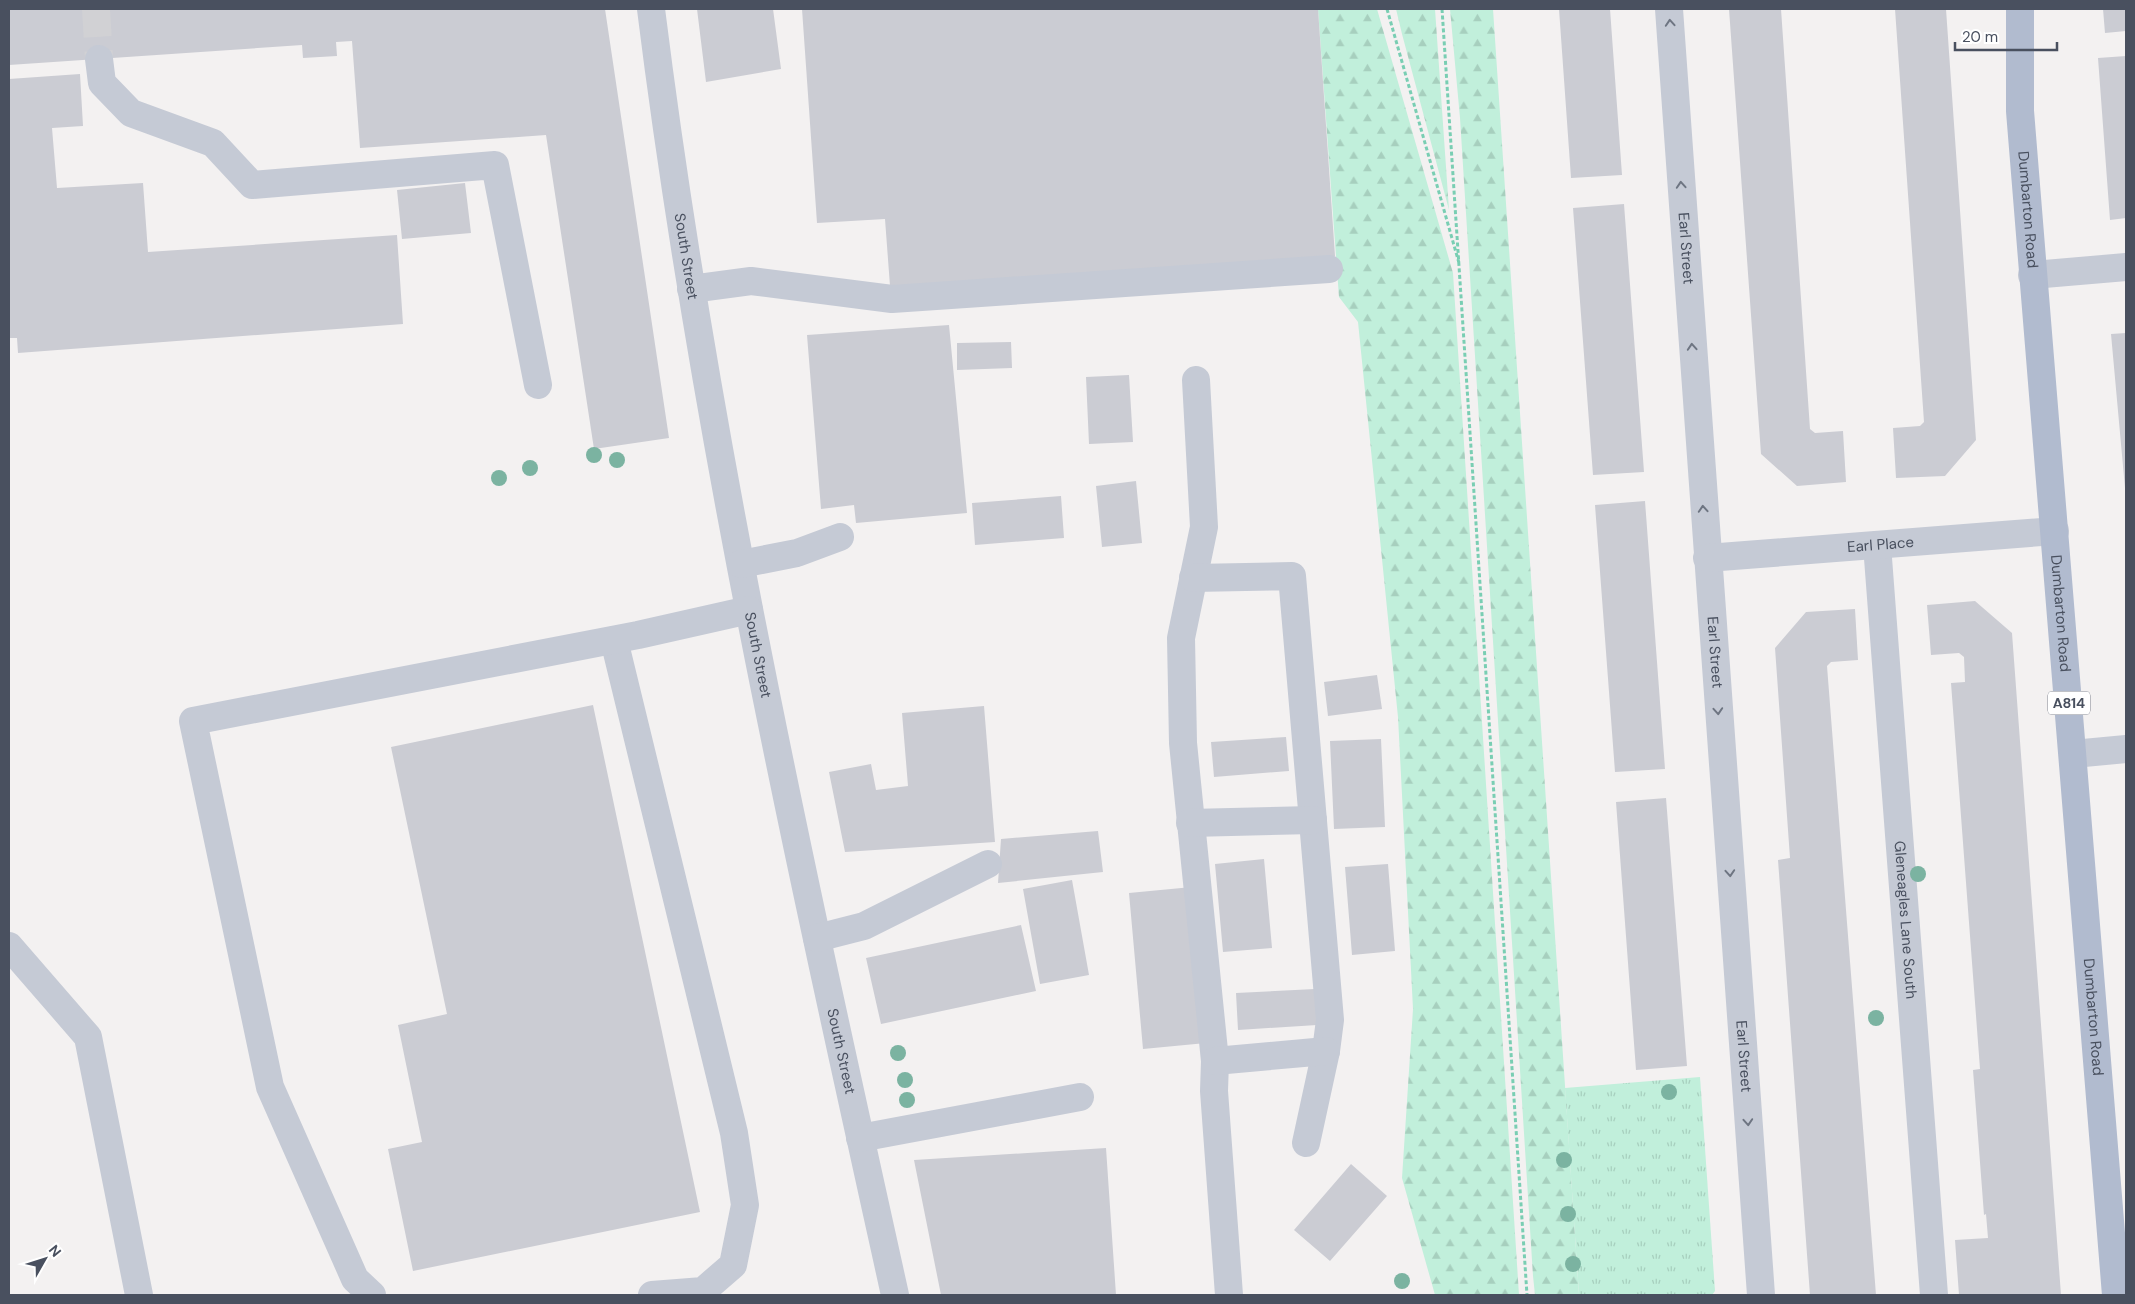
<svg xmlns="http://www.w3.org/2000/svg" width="2135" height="1304" viewBox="0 0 2135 1304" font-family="'DM Sans',sans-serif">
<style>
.forest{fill:url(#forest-firs)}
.park{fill:url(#park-tufts)}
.building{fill:#cbccd3}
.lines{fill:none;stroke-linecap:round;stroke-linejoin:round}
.minor-tunnel{stroke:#d1d1d4;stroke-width:28;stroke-dasharray:28 14;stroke-linecap:butt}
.path{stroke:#79ceb3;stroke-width:3;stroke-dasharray:4 2.5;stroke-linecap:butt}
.minor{stroke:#c5cad5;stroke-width:28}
.major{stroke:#b1bbcf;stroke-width:28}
.tree{fill:#7bb3a1}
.oneway{stroke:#6e7582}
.labels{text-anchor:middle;stroke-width:4.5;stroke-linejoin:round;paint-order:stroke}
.shield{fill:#fff;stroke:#80848f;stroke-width:1}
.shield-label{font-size:14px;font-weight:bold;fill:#49505f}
.street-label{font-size:15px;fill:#49505f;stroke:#fff}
</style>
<defs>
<pattern id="forest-firs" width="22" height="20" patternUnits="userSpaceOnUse" patternTransform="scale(1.25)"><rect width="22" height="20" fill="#c1efdb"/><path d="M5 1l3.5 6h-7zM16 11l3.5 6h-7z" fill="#a7cfbe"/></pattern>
<pattern id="park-tufts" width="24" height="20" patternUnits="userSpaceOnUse" patternTransform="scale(1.25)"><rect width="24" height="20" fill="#c1efdb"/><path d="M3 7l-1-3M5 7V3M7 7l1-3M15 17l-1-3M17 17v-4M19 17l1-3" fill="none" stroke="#a7cfbe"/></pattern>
</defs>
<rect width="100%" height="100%" fill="#f3f1f1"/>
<path class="forest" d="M1318 9H1377L1453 273 1519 1295H1435L1402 1178 1413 1009 1398 717 1358 322 1339 297Z
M1396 9H1435L1449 210 1402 34Z
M1450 9H1493L1579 1295H1535L1533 1276 1460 118Z"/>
<path class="park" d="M1700 1077 1715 1291 1712 1295H1579L1565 1088Z"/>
<path class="building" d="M9 9H605L669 438 594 449 546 135 360 148 352 41 336 42 337 56 303 58 302 45 9 65Z
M697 9H773L781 69 706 82Z
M802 9H1318L1335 256 890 286 885 219 817 223Z
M1559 9H1610L1622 175 1571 178Z
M1729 9H1781L1810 429 1815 433 1843 431 1846 482 1797 486 1761 454Z
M1895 9H1946L1976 440 1945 476 1896 478 1893 428 1920 426 1924 422Z
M2103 9H2126V31L2105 33Z
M2126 56V218L2110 220 2098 58Z
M80 74 83 126 52 128 57 188 143 183 148 252 397 235 403 324 18 353 17 338H9V79Z
M465 183 471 233 402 239 397 190Z
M1624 204 1644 472 1593 475 1573 208Z
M949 325 967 513 856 523 854 505 821 509 807 335Z
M2126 333V488H2125L2111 334Z
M1011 342 1012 368 957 370V343Z
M1129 375 1133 442 1089 444 1086 377Z
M1136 481 1142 543 1102 547 1096 486Z
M1061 496 1064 538 975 545 972 503Z
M1645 501 1665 769 1615 772 1595 505Z
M1975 601 2012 633 2061 1295H1959L1955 1240 1988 1238 1986 1214 1984 1215 1973 1070 1980 1069 1951 683 1965 682 1964 657 1959 653 1931 655 1927 605Z
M1855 609 1858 660 1831 662 1827 666 1876 1295H1810L1778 860 1790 858 1775 648 1806 612Z
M1377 675 1382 709 1328 716 1324 682Z
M593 705 700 1212 413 1271 388 1149 422 1142 398 1025 447 1014 391 747Z
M984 706 995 842 845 852 829 772 871 764 876 790 908 786 902 713Z
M1286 737 1289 771 1214 777 1211 742Z
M1381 739 1385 827 1334 829 1330 741Z
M1666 798 1687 1066 1636 1070 1616 802Z
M1098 831 1103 872 998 883 1001 839Z
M1264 859 1272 948 1223 952 1215 864Z
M1388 864 1395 951 1352 955 1345 867Z
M1072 880 1089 975 1040 984 1023 889Z
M1192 887 1206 1043 1143 1049 1129 893Z
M1021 925 1036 991 881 1024 866 958Z
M1315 989 1317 1025 1238 1030 1236 993Z
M1106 1148 1116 1295H941L914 1160Z
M1351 1164 1387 1196 1330 1261 1294 1230Z"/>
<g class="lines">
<path class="minor-tunnel" d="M96 9 99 59"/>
<path class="path" d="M1387 9 1459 263
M1442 9 1527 1295"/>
<g class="minor">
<path id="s1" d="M651 9C705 442 801 869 895 1295"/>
<path id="s2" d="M1669 9 1761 1295"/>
<path d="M99 59 102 83 131 113 213 143 252 185 495 165 538 385"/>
<path d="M2032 275 2126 267"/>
<path d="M691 289 751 281 892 299 1329 269"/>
<path d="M1196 380 1204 527 1181 638 1183 743 1215 1061 1214 1091 1229 1295"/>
<path id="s3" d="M1877 545 1934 1295"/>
<path id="s4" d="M1707 558 2055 531"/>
<path d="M741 564 797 553 840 537"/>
<path d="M1193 578 1292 576 1330 1020 1326 1051 1306 1143"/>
<path d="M614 640 734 1133 745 1205 733 1265 703 1291 652 1295"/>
<path d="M2073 754 2126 749"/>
<path d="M1190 823 1313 820"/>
<path d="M817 938 864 926 988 864"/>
<path d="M9 946 88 1037 139 1295"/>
<path d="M1215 1061 1326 1051"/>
<path d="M860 1138 1080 1097"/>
<path d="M372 1295 355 1279 270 1087 193 721 638 635 749 610"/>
</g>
<path class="major" id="s5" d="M2020 9V111L2116 1295"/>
</g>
<g class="tree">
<circle cx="594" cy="455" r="8"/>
<circle cx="617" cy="460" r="8"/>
<circle cx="530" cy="468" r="8"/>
<circle cx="499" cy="478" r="8"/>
<circle cx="1918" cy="874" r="8"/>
<circle cx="1876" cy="1018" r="8"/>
<circle cx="898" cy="1053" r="8"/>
<circle cx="905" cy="1080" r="8"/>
<circle cx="1669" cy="1092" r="8"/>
<circle cx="907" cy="1100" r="8"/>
<circle cx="1564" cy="1160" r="8"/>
<circle cx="1568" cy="1214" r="8"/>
<circle cx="1573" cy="1264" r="8"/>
<circle cx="1402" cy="1281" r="8"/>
</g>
<defs><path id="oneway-chevron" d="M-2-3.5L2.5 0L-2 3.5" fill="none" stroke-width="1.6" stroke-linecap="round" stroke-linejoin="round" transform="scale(1.25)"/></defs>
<g class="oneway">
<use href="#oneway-chevron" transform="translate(1670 23) rotate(-94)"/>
<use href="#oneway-chevron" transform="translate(1681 185) rotate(-94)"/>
<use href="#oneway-chevron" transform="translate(1692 347) rotate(-94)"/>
<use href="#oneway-chevron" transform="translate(1703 509) rotate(-94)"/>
<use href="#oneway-chevron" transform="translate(1718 711) rotate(86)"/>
<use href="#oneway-chevron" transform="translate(1730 873) rotate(86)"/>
<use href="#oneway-chevron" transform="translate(1748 1122) rotate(86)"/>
</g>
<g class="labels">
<rect class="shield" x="2048" y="691.5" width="42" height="23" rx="4"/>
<g class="shield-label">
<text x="2069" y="708">A814</text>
</g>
<g class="street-label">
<text dy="5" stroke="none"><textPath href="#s5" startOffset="201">Dumbarton Road</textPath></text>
<text dy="5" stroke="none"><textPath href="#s2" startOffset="240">Earl Street</textPath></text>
<text dy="5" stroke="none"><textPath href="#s1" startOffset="250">South Street</textPath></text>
<text dy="5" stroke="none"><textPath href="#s4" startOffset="174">Earl Place</textPath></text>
<text dy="5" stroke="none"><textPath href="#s5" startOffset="606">Dumbarton Road</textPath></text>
<text dy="5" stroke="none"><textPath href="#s2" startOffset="645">Earl Street</textPath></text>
<text dy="5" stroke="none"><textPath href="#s1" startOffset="655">South Street</textPath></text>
<text dy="5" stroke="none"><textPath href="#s3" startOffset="376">Gleneagles Lane South</textPath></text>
<text dy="5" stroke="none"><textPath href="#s5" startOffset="1011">Dumbarton Road</textPath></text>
<text dy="5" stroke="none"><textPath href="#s1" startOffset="1060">South Street</textPath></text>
<text dy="5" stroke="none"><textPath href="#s2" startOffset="1050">Earl Street</textPath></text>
</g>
</g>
<rect width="2135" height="1304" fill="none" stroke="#49505f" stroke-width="20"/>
<g transform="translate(45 1259) rotate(51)" stroke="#ffffff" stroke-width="4" paint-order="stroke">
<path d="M0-4L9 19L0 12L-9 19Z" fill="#49505f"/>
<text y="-8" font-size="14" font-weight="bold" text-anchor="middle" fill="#49505f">N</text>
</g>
<path d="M1955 42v8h102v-8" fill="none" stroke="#49505f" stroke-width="2.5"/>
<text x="1962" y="42" font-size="15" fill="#49505f" stroke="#ffffff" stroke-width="4" paint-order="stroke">20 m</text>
</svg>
